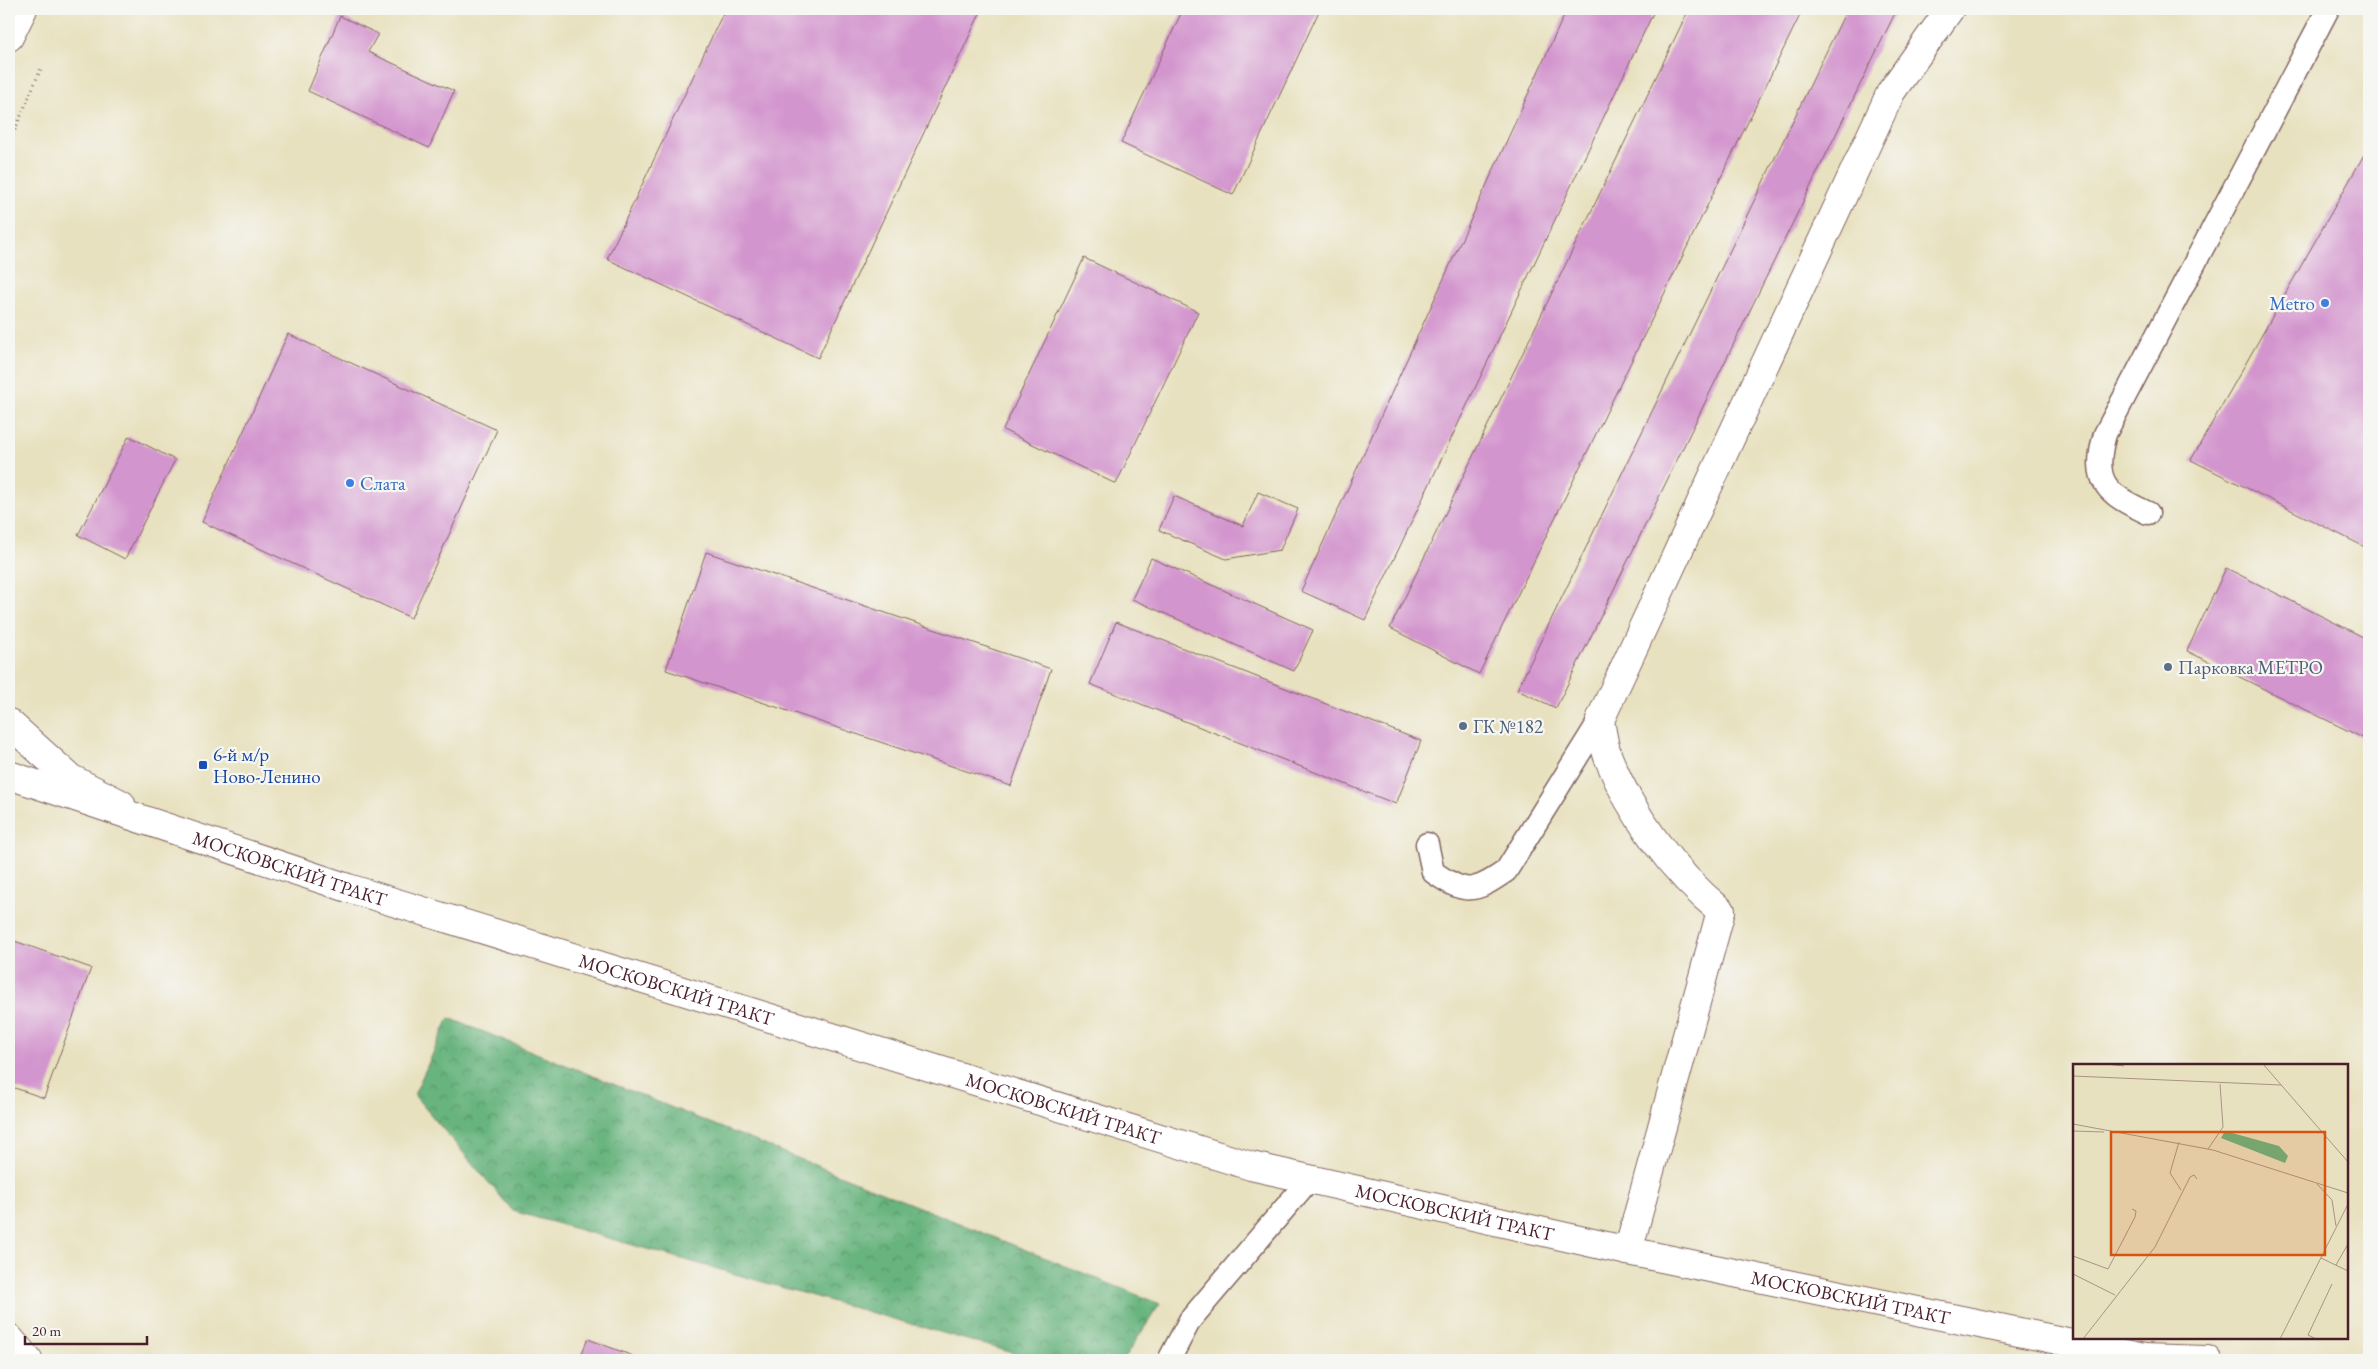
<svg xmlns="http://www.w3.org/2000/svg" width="2378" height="1369" viewBox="0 0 2378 1369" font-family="'EB Garamond',serif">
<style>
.forest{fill:url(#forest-crowns);stroke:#586a54}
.building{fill:#d395ce}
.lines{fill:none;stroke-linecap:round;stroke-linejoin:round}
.service-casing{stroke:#81635f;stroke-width:25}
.minor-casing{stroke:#81635f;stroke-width:30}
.secondary-casing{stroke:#81635f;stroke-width:30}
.path{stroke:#81635f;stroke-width:3;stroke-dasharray:1 4;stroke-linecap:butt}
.service{stroke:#fff;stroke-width:22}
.minor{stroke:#fff;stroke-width:28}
.secondary{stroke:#fff;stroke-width:28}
.shop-dot{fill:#3f7fe0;stroke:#f6f6f2;stroke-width:2}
.service-dot{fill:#5c6f8a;stroke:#f6f6f2;stroke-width:2}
.transit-dot{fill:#1a4fb4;stroke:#f6f6f2;stroke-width:2}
.labels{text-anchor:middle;stroke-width:4.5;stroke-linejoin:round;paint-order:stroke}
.shop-label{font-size:19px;fill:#366cbe;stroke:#f6f6f2;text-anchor:end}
.service-label{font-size:19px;fill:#4e5e75;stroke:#f6f6f2;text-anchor:start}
.transit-label{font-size:19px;fill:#164399;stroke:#f6f6f2;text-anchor:start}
.street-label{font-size:19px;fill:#4a1f2b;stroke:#f6f6f2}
.inset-road{fill:none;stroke:#a99384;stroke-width:1}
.view{fill:#d8530f;fill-opacity:0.15;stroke:#d8530f;stroke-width:2.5}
.inset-edge{fill:none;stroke:#4a1f2b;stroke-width:2.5}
</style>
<defs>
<pattern id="forest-crowns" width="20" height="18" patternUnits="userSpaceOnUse" patternTransform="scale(1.25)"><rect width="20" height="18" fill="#67b47e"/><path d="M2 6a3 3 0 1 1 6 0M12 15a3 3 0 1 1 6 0" fill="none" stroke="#579267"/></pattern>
</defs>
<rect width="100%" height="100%" fill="#f6f6f2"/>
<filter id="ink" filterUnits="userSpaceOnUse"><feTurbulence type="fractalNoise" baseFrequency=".02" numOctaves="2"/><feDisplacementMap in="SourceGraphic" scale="10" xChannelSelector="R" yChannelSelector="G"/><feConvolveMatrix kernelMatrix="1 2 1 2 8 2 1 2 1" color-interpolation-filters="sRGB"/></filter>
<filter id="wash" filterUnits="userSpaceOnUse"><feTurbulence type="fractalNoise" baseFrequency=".0096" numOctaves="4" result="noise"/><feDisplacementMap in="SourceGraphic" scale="20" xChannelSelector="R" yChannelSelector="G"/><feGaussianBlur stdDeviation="1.12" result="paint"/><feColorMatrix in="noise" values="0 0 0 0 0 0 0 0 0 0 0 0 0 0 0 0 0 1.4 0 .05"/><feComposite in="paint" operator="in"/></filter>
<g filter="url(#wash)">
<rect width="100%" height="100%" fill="#e8e1bf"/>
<path class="forest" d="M449 1018 1160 1304 1123 1360H1038L513 1211 414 1095Z"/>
<g id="blocks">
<path class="building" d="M411 9H425L423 14Z
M725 9H982L818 358 607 259Z
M1183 9H1320L1233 195 1121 143Z
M1567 9H1655L1365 620 1301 591Z
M1689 9H1803L1479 674 1390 628Z
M1847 9H1897L1556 708 1517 690Z
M340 16 378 34 368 52 454 91 429 148 308 91Z
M2369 146V549L2191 460Z
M1084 258 1198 312 1116 484 1003 430Z
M288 334 497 430 411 618 202 522Z
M129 436 175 460 125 559 78 535Z
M1258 492 1298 509 1280 550 1226 559 1159 530 1174 496 1243 526Z
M706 552 1051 669 1011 786 666 670Z
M1151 558 1313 630 1294 671 1132 599Z
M2226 568 2369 640V741L2187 651Z
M1116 622 1421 741 1396 804 1090 684Z
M9 939 91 968 44 1098 9 1086Z
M588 1339 633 1356 631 1360H579Z"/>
</g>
</g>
<g filter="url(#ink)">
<use href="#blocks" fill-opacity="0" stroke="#81635f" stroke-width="1"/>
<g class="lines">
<g class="service-casing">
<path id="service" d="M2148 513C2107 494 2091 483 2105 434L2328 9
M1427 844 1433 872C1466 895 1474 893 1506 871L1600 720
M1169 1360 1190 1320 1308 1181"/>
</g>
<g class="minor-casing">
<path id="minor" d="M9 37 23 9
M9 723 70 778 121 804
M1628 1251 1721 911C1673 872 1631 815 1608 757 1604 746 1602 732 1600 720L1891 92 1950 9
M9 1338 28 1360"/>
</g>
<g class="secondary-casing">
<g id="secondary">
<path id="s1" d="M9 775 348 888 1251 1166 1628 1251 2154 1360"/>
<path d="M2142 1358 2207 1360"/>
</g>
</g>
<path class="path" d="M9 144 42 66"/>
<use href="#service" class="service"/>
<use href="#minor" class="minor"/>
<use href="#secondary" class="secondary"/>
</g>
</g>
<g class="shop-dot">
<circle cx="2325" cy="303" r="5"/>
<circle cx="350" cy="483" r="5"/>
</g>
<g class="service-dot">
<circle cx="2168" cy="667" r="5"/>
<circle cx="1463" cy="726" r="5"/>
</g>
<rect class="transit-dot" x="198" y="760" width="10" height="10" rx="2.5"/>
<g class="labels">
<g class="shop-label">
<text x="2315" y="310">Metro</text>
<text x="360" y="490" text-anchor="start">Слата</text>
</g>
<g class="service-label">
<text x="2178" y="674">Парковка МЕТРО</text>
<text x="1473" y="733">ГК №182</text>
</g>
<g class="transit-label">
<text x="213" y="761">6-й м/р<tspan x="213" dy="22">Ново-Ленино</tspan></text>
</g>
<g class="street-label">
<text dy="7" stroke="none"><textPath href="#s1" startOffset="296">МОСКОВСКИЙ ТРАКТ</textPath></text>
<text dy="7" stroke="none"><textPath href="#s1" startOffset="701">МОСКОВСКИЙ ТРАКТ</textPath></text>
<text dy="7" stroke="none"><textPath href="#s1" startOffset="1106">МОСКОВСКИЙ ТРАКТ</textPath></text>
<text dy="7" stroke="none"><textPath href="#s1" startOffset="1511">МОСКОВСКИЙ ТРАКТ</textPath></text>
<text dy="7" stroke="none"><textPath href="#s1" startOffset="1916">МОСКОВСКИЙ ТРАКТ</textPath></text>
</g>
</g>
<g transform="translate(2073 1064)">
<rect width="275" height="275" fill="#e8e1bf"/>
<path d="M152 67 206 82 215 92 212 99 148 74Z" fill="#67b47e"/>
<path class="inset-road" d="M33 0 51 2M190 0 275 98M0 12 208 21M0 60 140 86 275 129M0 67 31 68M106 78 97 109 108 126M135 85 150 63 147 20M244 120 259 136 263 162M0 192 35 205 62 153 63 147 59 145M248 194 275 207M263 201 275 180M0 210 42 231M10 275 82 183 117 113 121 111 124 115M207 275 275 140M243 275 235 271 259 220"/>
<path class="view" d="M38 68H252V191H38Z"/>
<rect width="275" height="275" class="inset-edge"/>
</g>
<rect width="2378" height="1369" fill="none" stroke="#f6f6f2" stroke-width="30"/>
<path d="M25 1336v8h122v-8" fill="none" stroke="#4a1f2b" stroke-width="2.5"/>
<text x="32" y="1336" font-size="15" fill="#4a1f2b" stroke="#f6f6f2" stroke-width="4" paint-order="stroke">20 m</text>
</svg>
